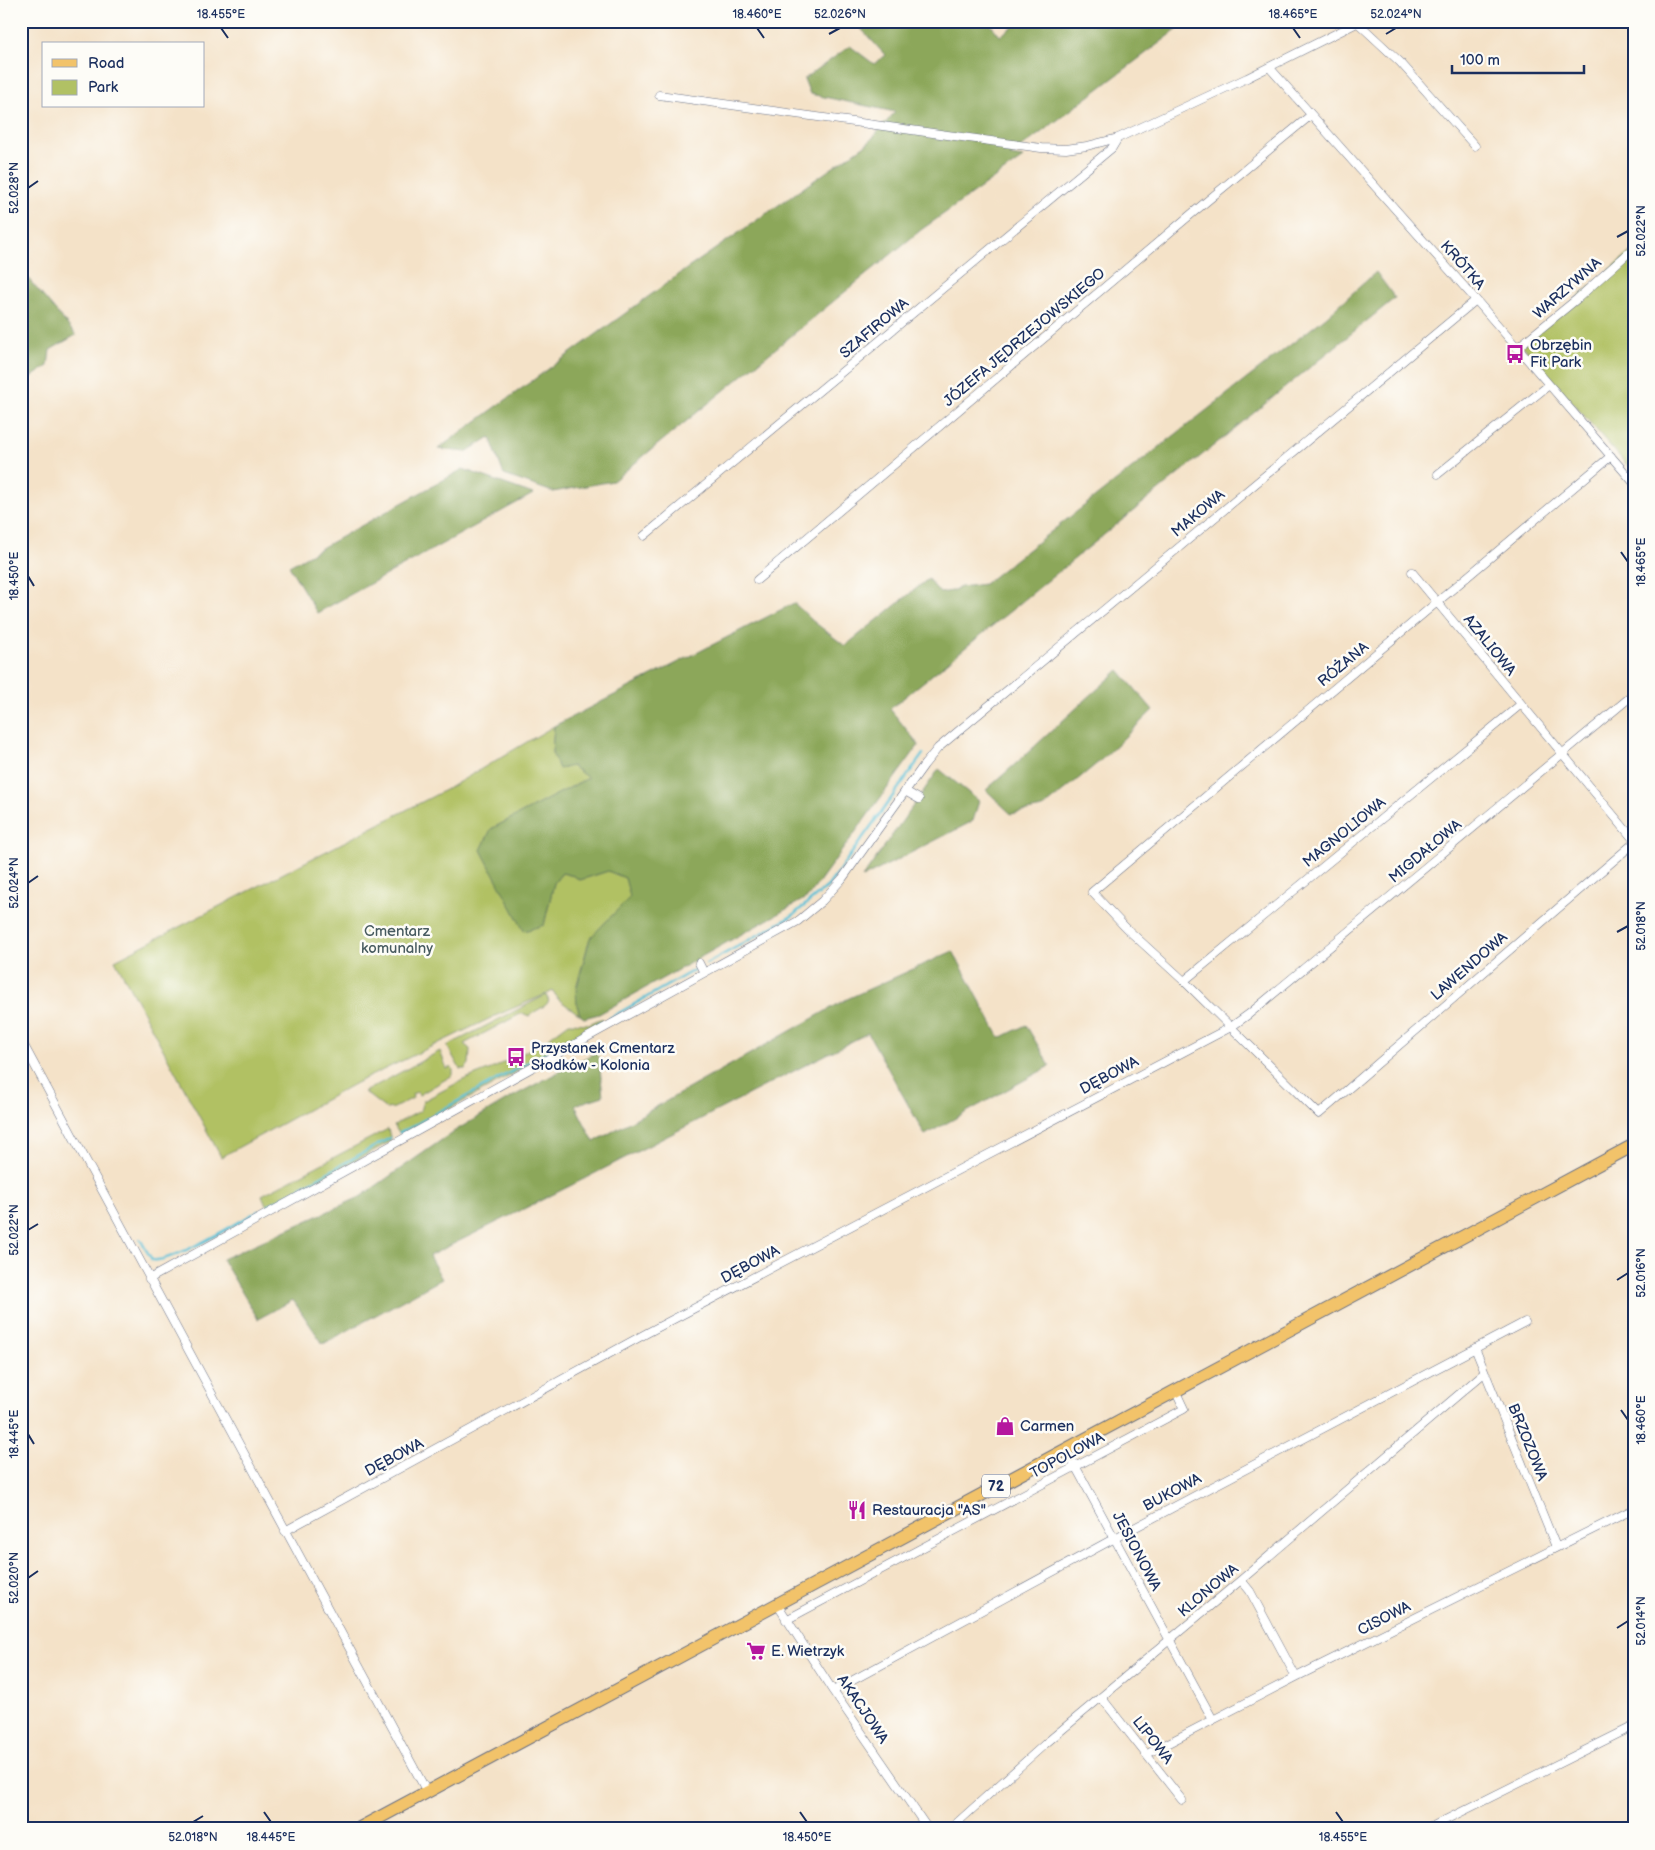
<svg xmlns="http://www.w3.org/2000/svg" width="1655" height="1850" viewBox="0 0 1655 1850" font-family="'Balsamiq Sans',sans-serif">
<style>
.green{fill:#b1c164;stroke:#667861}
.forest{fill:#8ca75a;stroke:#546b5c}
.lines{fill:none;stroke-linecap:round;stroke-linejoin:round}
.stream{stroke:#59bfd6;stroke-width:2.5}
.street-casing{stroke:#676e83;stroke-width:9}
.primary-casing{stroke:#676e83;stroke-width:14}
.street{stroke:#fff;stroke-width:8}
.primary{stroke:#f2c36a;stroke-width:12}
.ticks{fill:none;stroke:#1b2f5e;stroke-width:2}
.labels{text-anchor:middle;stroke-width:5;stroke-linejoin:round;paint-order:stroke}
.shield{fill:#fdfcf7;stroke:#5f6c8c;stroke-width:1}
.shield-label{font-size:14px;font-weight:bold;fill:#1b2f5e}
.street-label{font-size:15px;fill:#1b2f5e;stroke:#fdfcf7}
.poi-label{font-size:15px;fill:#1b2f5e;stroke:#fdfcf7;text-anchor:start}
.park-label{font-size:15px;fill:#485b60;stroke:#fdfcf7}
.neatline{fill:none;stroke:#1b2f5e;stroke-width:2}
.ticks-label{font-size:12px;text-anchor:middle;fill:#1b2f5e}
</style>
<rect width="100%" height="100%" fill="#fdfcf7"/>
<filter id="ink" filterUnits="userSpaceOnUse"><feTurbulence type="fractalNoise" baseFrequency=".02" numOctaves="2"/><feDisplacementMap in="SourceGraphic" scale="10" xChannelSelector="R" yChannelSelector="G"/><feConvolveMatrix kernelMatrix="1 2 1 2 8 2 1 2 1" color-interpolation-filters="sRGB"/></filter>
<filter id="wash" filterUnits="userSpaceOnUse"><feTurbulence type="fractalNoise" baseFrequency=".0096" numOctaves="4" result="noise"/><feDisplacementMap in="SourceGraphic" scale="20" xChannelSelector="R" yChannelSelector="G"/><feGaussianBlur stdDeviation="1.12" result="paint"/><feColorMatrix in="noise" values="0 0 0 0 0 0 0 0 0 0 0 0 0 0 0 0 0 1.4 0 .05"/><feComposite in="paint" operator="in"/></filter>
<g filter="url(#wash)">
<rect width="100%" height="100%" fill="#f4e2c8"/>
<path class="green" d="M1634 249V473L1522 345Z
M554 726 552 753 589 778 491 829 544 925 554 883 562 873 574 876 580 880 608 871 625 878 631 897 590 938 577 984V1005L580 1015 558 999 553 991 549 993 495 1016 356 1083 221 1157 115 960 449 788Z
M546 995 549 1001C545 1008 535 1010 529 1016L522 1013 464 1044 470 1049 469 1064 465 1069H460L447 1046Z
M600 1019H603V1024L404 1134 398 1132 394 1125 420 1111 423 1101 463 1080 496 1067 512 1058 514 1062 521 1058V1054L546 1040 569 1023 589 1024Z
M440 1051 447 1069 451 1067 453 1070V1075L419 1095 417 1092 412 1094 413 1098 394 1108 386 1109 364 1092Z
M388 1129 391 1141 270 1208 267 1207 262 1195Z"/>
<path class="forest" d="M854 21H988L1000 36 1020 21H1187L1186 23 1010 156 1023 158 921 230 613 481 553 492 504 475 490 437 466 452 438 449 685 270 868 143 895 112 810 94 804 79 850 46 874 64 885 55Z
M1376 272 1395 298 890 709 919 745 808 897 599 1014 584 1018 580 1015 577 1005 576 990 590 938 630 897 625 878 608 871 580 880 574 876 562 873 554 883 544 925 524 931 481 850 491 829 588 778 572 766 559 769 552 753 554 726 794 603 813 621 845 646 928 579 940 593 951 591 961 587 984 584 1326 317Z
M26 276 76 335 50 350 48 366 21 384V279Z
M463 469 533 494 317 613 289 566Z
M1119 670 1153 710 1100 761 1043 808 1011 814 986 790C1031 751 1074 709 1119 670Z
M939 769 979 801 973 821 862 878Z
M953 951 1000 1038 1026 1025 1050 1066 925 1135 868 1033 578 1182 429 1256 442 1279 323 1344 293 1300 258 1319 222 1259 360 1197 453 1132 510 1098 598 1051 603 1096 575 1105 594 1142 847 999Z"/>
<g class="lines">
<path class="stream" d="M706 964 792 916 828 886 923 754
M610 1018 696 969
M400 1133 600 1023
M269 1205 390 1138
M140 1239 152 1260C170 1264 239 1222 258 1211"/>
</g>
</g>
<g filter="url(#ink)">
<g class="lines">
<g class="street-casing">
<path id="street" d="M1358 23 1400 62 1475 146
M1269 67 1476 300 1634 483
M659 95 1041 148 1066 149 1087 146 1118 138 1247 78 1361 21
M1517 348 1577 299 1634 248
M1611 456 1092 892 1126 928 1184 981 1319 1114 1634 843
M1438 474 1549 385
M644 536 1112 148 1118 138
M1412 572 1634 840
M757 580 1195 211 1311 115
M905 791 919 799
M699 963 704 973
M1184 981 1520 705
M21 1040 427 1792
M149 1279 798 921 822 901 842 879 924 765 938 748 1476 300
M1475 1348 1556 1547
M1066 1449 1213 1720
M285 1531 647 1333 1231 1027 1249 1014 1634 694
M1241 1580 1250 1591 1296 1677
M777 1604 833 1691 928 1829
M786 1620 1184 1409 1175 1390
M833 1691 1115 1538 1525 1322
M1101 1697 1182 1800
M1147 1754 1296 1677 1634 1509
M950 1829 1045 1744 1241 1580 1484 1373
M1427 1829 1634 1726"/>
</g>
<g class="primary-casing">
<path id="primary" d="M358 1829 1634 1145"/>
</g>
<use href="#street" class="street"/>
<use href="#primary" class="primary"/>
</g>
</g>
<path class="ticks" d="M221 28 228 38M757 28 764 38M1293 28 1300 38M829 34 840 28M1386 34 1396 28M28 188 38 181M1617 237 1628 231M1621 552 1628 562M28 576 34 586M28 883 38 876M1617 932 1628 926M28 1230 38 1224M1617 1280 1628 1273M1621 1410 1628 1420M28 1434 34 1444M28 1578 38 1571M1617 1628 1628 1621M264 1812 271 1822M800 1812 807 1822M1336 1812 1343 1822M193 1822 203 1816"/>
<defs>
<g id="bus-bare" transform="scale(1.5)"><path d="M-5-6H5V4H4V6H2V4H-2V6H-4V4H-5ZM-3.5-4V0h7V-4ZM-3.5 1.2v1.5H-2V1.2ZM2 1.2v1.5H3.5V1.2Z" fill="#b5179e" stroke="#fdfcf7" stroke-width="2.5" paint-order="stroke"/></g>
<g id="shop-bare" transform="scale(1.5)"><path d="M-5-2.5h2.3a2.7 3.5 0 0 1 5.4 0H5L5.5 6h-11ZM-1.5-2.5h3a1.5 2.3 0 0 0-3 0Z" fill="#b5179e" stroke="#fdfcf7" stroke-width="2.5" paint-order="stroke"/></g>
<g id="restaurant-bare" transform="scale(1.5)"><path d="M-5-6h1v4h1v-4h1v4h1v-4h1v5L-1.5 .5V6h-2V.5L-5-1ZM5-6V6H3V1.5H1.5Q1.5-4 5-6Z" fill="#b5179e" stroke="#fdfcf7" stroke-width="2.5" paint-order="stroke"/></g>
<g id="supermarket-bare" transform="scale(1.5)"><path d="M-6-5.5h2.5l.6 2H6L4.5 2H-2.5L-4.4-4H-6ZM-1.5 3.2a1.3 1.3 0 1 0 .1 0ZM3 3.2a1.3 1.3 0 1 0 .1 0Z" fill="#b5179e" stroke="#fdfcf7" stroke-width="2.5" paint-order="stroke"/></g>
</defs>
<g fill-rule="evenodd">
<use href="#bus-bare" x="1515" y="354"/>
<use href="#bus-bare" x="516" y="1057"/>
<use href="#shop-bare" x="1005" y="1426"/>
<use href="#restaurant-bare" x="857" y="1510"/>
<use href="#supermarket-bare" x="756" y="1651"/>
</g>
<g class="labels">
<rect class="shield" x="982" y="1474.5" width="28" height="23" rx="4"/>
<g class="shield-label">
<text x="996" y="1491">72</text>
</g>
<g class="street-label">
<text transform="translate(1463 265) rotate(49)" y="5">KRÓTKA</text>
<text transform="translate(1567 288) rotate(-41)" y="5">WARZYWNA</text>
<text transform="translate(874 328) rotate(-40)" y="5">SZAFIROWA</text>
<text transform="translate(1024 337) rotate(-40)" y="5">JÓZEFA JĘDRZEJOWSKIEGO</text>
<text transform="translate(1198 513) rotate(-40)" y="5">MAKOWA</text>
<text transform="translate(1490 645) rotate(51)" y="5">AZALIOWA</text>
<text transform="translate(1343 664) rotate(-40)" y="5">RÓŻANA</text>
<text transform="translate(1344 832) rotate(-39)" y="5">MAGNOLIOWA</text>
<text transform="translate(1425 851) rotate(-40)" y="5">MIGDAŁOWA</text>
<text transform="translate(1469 966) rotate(-41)" y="5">LAWENDOWA</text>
<text transform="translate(1109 1075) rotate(-28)" y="5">DĘBOWA</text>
<text transform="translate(750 1264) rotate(-28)" y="5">DĘBOWA</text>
<text transform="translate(1528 1442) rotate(68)" y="5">BRZOZOWA</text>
<text transform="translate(1067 1455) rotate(-28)" y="5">TOPOLOWA</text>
<text transform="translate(394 1457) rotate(-28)" y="5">DĘBOWA</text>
<text transform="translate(1172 1492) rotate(-28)" y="5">BUKOWA</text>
<text transform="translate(1137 1551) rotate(62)" y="5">JESIONOWA</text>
<text transform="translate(1208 1590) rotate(-40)" y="5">KLONOWA</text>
<text transform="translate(1384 1618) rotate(-27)" y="5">CISOWA</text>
<text transform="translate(863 1709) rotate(56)" y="5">AKACJOWA</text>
<text transform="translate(1153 1740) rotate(52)" y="5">LIPOWA</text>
</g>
<g class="poi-label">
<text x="1530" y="350">Obrzębin<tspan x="1530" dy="17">Fit Park</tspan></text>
<text x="531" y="1053">Przystanek Cmentarz<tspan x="531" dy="17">Słodków - Kolonia</tspan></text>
<text x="1020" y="1431">Carmen</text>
<text x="872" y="1515">Restauracja "AS"</text>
<text x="771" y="1656">E. Wietrzyk</text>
</g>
<g class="park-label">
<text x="397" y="936">Cmentarz<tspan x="397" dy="17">komunalny</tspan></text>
</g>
</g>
<rect width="1655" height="1850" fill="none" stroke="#fdfcf7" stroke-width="55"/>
<rect x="42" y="42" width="162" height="65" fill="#fdfcf7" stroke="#a3aaba"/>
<rect x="52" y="59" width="25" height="8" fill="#f2c36a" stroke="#a3aaba"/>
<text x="88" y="68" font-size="15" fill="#1b2f5e">Road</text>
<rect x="52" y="80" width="25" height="15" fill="#b1c164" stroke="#a3aaba"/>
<text x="88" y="92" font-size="15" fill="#1b2f5e">Park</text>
<path d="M1452 65v8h132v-8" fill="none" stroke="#1b2f5e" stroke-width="2.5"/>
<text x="1460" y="65" font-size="15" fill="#1b2f5e" stroke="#fdfcf7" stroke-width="4" paint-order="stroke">100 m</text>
<rect x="28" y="28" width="1600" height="1794" class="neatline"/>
<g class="ticks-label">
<text x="221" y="18">18.455°E</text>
<text x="757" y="18">18.460°E</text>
<text x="840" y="18">52.026°N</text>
<text x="1293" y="18">18.465°E</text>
<text x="1396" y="18">52.024°N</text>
<text transform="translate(14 188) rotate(-90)" y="4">52.028°N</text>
<text transform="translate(1641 231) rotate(-90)" y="4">52.022°N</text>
<text transform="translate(1641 562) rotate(-90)" y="4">18.465°E</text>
<text transform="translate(14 576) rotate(-90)" y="4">18.450°E</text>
<text transform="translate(14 883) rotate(-90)" y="4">52.024°N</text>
<text transform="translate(1641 926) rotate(-90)" y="4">52.018°N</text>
<text transform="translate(14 1230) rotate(-90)" y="4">52.022°N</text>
<text transform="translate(1641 1273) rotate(-90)" y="4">52.016°N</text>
<text transform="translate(1641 1420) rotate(-90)" y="4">18.460°E</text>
<text transform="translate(14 1434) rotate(-90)" y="4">18.445°E</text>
<text transform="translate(14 1578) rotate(-90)" y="4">52.020°N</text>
<text transform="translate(1641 1621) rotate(-90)" y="4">52.014°N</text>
<text x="193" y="1841">52.018°N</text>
<text x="271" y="1841">18.445°E</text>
<text x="807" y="1841">18.450°E</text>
<text x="1343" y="1841">18.455°E</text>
</g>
</svg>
